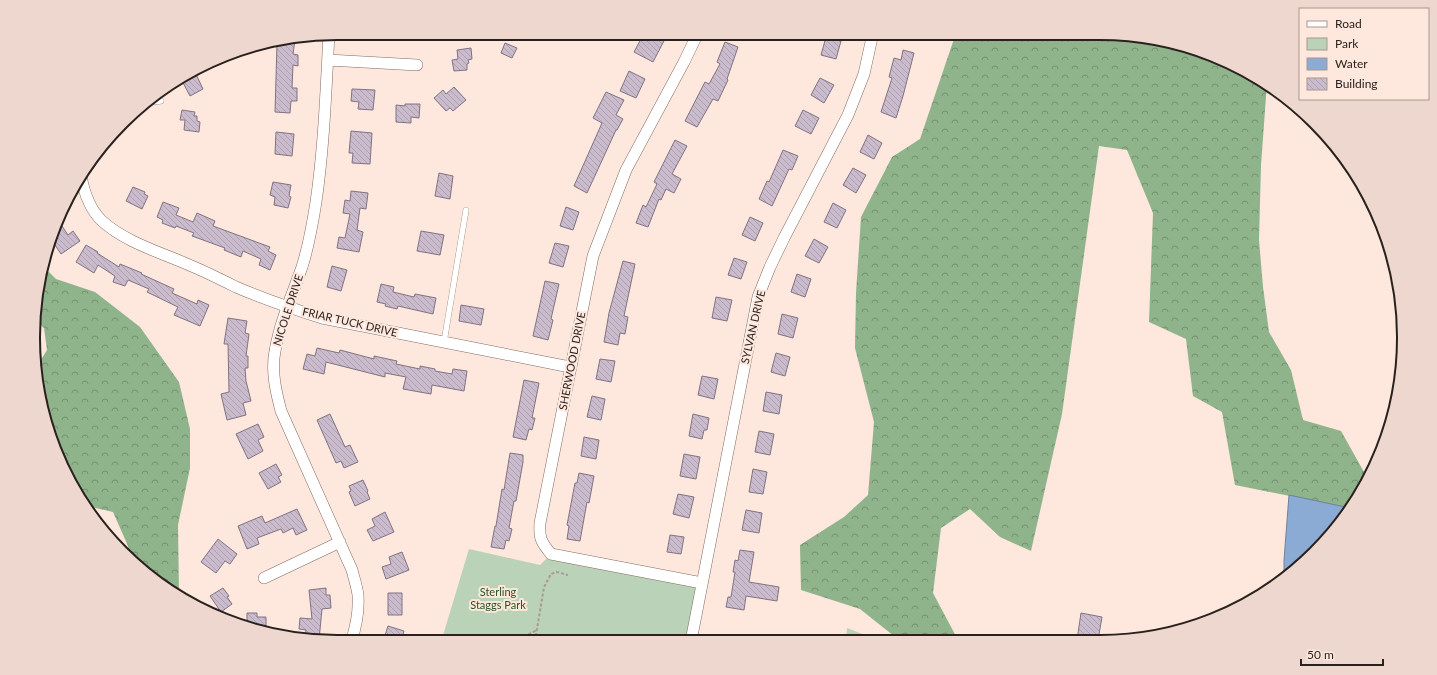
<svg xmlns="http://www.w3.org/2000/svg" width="1437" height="675" viewBox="0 0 1437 675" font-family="Lato,sans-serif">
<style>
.forest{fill:url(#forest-crowns)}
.park{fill:#bad2b7}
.water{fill:#8babd4;stroke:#6e829d}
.building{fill:url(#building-back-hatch);stroke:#807282}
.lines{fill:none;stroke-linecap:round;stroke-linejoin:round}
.service-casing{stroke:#806c63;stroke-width:6}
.minor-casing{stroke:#806c63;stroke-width:12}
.path{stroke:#ab9a93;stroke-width:2;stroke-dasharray:3 2;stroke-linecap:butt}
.service{stroke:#fff;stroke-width:5.5}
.minor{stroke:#fff;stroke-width:11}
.labels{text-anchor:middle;stroke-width:4;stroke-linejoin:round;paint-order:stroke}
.street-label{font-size:11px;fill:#29211d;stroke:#fee7dd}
.park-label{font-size:11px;fill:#23541d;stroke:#fee7dd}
.rim{fill:none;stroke:#29211d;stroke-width:2}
</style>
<defs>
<pattern id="forest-crowns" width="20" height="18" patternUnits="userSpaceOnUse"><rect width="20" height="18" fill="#8fb38a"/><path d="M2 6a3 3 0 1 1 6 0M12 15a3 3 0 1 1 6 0" fill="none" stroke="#759170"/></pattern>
<pattern id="building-back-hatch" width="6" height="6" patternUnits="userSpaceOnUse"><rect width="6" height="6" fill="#cabbcd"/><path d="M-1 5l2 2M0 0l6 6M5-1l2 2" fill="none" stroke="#aea0b0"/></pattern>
</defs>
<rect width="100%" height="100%" fill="#fee7dd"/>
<path class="forest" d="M956 33H1100L1159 39 1216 56 1267 83 1261 165 1259 240 1263 287 1269 332 1291 370 1303 420 1341 431 1364 472 1363 486 1350 508 1235 485 1222 412 1193 396 1186 339 1149 322 1153 213 1127 150 1099 146 1062 414 1031 551 1000 537 970 509 941 528 933 593 958 640H899L860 609 801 590 800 545 844 517 868 495 874 422 855 348 856 293 861 217 892 157 920 139Z
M43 266 56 279 95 292 140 327 179 382 190 429V468L178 525 179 593 137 567 130 558 128 546 113 512 87 506 74 490 49 435 36 377V368L47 350 44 328 37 322 39 278Z"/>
<path class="park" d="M469 549 540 565 551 554 702 583 691 641 441 642Z
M847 628 878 640H846Z"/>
<path class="water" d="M1289 495 1350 508 1341 523 1284 580V560Z"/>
<path class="building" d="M654 33H659L666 37 653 62 634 52 642 37 650 41Z
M826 37 841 41 836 59 821 55Z
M295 40 293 54 298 55V66L293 65 292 88H297V101H291L290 113 275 112 277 43Z
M725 42 738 47 727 79 728 80 718 101 713 99 697 127 685 121 705 82 709 84 720 64 717 62Z
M505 43 517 48 512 58 501 53Z
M471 48 472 59 468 60 469 63 467 64V70L454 71 452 60 458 59 457 50Z
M903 50 914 53 903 96 896 118 881 112 892 78 889 77 894 58 901 60Z
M194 70 203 89 190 96 180 77Z
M629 71 645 79 636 98 620 91Z
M820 78 834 85 824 103 811 95Z
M454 87 466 100 453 111 450 108 446 111 434 98 443 90 446 94Z
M352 89 375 90 373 110 358 109 359 102 351 101Z
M606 92 624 100 616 115 623 119 617 130H616L587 193 574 186 602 123 593 118Z
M405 104H420L419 118 411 117V123L396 122V105L405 106Z
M182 110 195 112 194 116H197V121L200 122 199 132 184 130 185 120H180Z
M803 110 819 118 811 134 795 126Z
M351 131 372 133 370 164 352 163 353 153H349Z
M276 132 294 134 292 156 275 154Z
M868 135 882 143 874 159 860 152Z
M675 140 687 146 672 174 681 179 674 193 666 189 661 200 659 199 648 227 636 223 643 205 646 207 657 184 654 182Z
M783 150 798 156 792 170 789 169 772 206 759 199 767 181 769 182Z
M853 168 866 175 856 193 843 185Z
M439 173 453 176 450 199 435 196Z
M273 182 291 185 289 196 291 197 288 208 274 205 275 197 270 195Z
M133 187 145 192 144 194 148 196 142 209 126 201Z
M351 191 368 193 366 209 360 208 357 230 363 232 359 252 337 248 339 237 345 238 350 214 343 213 345 200 350 201Z
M163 202 179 208 176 215 193 222 197 213 215 221 213 226 270 247 268 251 276 255 270 270 259 265 261 259 243 251 241 257 224 250 225 248 192 236 194 233 176 226 175 228 162 223 163 220 157 217Z
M833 203 846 210 837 228 824 222Z
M566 207 579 212 573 230 560 226Z
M750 217 763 223 755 241 742 235Z
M60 223 68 235 73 231 80 241 61 254 53 242Z
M421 231 444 235 440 255 417 251Z
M814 239 828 247 819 263 805 256Z
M555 243 569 246 563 267 549 263Z
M86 245 98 252 97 253 119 267 120 264 142 273 141 274 174 289 172 293 197 304 198 300 209 305 200 326 174 315 178 307 147 292 149 289 128 280 125 286 113 282 115 276 98 265 94 273 76 262Z
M734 258 747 262 741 279 728 275Z
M623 261 635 264 624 316 628 317 625 334 620 333 618 345 604 342 609 313Z
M332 266 347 270 341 291 327 287Z
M797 274 811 279 805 297 791 292Z
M545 281 559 284 551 319 553 320 548 340 533 336Z
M381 284 394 287 393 292 414 297 415 294 436 298 433 314 398 306 397 309 385 306 386 304 377 302Z
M716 297 732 300 727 321 712 318Z
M461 305 484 309 481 325 459 321Z
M782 314 798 318 793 338 778 334Z
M228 318 247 321 245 333 249 334 246 356H248V368H245L246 381 251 401 243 403 246 415 227 420 221 394 229 392 228 344H224Z
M317 348 339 353 340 350 374 359V356L397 361 396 364 420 369V366L435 369V371L452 374 453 369 467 371 464 391 432 385 431 394 403 389 406 377 385 373V377L326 362 324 374 303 369 307 354 315 356Z
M776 353 790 357 785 376 771 372Z
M600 359 615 361 611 382 596 379Z
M702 376 718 379 714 399 698 395Z
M524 380 539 383 532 418H535L532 430 529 429 526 440 513 437Z
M766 392 782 395 779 414 763 411Z
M592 396 605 399 601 420 587 417Z
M330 414 345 447 350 445 358 462 344 468 341 461 336 463 317 420Z
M693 414 709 418 707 430H704L702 439 689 436Z
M258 424 264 437 258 440 263 451 248 459 236 434Z
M759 431 774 434 770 455 755 452Z
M584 437 599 440 596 459 581 456Z
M510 453 523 455V462L516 501H514L509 528 512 529 509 541 506 540 504 549 491 547 495 526H496L502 489 504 490Z
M684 454 700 457 696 479 680 476Z
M276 464 282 475 278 477 281 482 268 489 259 473Z
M753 469 767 472 763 494 749 492Z
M579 473 594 476 589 503 587 502 580 541 567 539 569 526 567 525 575 483H577Z
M363 480 368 491 367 492 370 499 355 506 349 492 351 491 349 486Z
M678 494 694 497 689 518 673 514Z
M297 509 307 530 296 535 293 528 283 533 281 529 257 538 259 544 247 549 238 526 262 516 265 523Z
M746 510 762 513 759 533 742 530Z
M385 512 394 532 373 541 367 530 375 526 372 519Z
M670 535 684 537 681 554 667 552Z
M218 539 237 554 230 564 225 561 216 573 201 562Z
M740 550 754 552 749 582 779 587 777 601 746 596 744 610 726 607 728 597H731L735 572H733L735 560 738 561Z
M402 552 409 570 386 579 382 567 391 564 389 557Z
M223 588 229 596 227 597 232 604 221 612 210 596Z
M326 588V595H330L331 608 322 609 319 640 305 639 306 630 299 629 300 618 312 619 309 590Z
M388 593H402V615H388Z
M247 613H257V617H266V632L247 627Z
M1081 613 1102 617 1098 640H1077Z
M388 626 404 631 401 642H383Z"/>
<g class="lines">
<g class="service-casing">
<path id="service" d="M144 103 161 101
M444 342 466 210"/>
</g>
<g class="minor-casing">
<path id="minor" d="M698 33 684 62 626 170 593 256 540 523C539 538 541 542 551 554L702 583
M329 34C326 89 324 147 316 202 313 221 308 248 302 267 292 295 280 322 275 351 271 371 276 392 281 411L352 570C354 578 357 587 358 595 359 610 356 627 351 642
M328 60 417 65
M81 176C84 192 89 208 101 220 123 241 159 252 187 264 204 271 220 279 236 287 264 299 293 309 322 318L570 367
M264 578 340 542
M691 641 758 297 770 267 784 238 848 115 864 74 873 33"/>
</g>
<path class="path" d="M515 641 537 630
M535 641 544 587 551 574 557 572 568 575"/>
<use href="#service" class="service"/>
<use href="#minor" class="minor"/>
</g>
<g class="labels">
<g class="street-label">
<text transform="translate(288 310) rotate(-72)" y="4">NICOLE DRIVE</text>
<text transform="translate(350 322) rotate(13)" y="4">FRIAR TUCK DRIVE</text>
<text transform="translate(753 327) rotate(-77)" y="4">SYLVAN DRIVE</text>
<text transform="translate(572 361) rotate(-79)" y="4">SHERWOOD DRIVE</text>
</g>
<g class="park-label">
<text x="498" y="596">Sterling<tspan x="498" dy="13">Staggs Park</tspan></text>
</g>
</g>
<path d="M0 0H1437V675H0ZM337 40H1100A297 297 0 0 1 1397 337V338A297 297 0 0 1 1100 635H337A297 297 0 0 1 40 338V337A297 297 0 0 1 337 40Z" fill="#edd7ce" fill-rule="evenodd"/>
<path class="rim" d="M337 40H1100A297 297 0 0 1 1397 337V338A297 297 0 0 1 1100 635H337A297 297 0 0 1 40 338V337A297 297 0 0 1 337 40Z"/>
<rect x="1299" y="8" width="130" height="92" fill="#fee7dd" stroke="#a99890"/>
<rect x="1307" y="21" width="20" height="6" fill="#ffffff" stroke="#a99890"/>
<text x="1335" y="28" font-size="12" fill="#29211d">Road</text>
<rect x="1307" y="38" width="20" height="12" fill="#bad2b7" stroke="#a99890"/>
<text x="1335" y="48" font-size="12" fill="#29211d">Park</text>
<rect x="1307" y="58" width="20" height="12" fill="#8babd4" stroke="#a99890"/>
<text x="1335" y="68" font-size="12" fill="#29211d">Water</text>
<rect x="1307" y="78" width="20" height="12" fill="url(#building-back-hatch)" stroke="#a99890"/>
<text x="1335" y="88" font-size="12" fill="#29211d">Building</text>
<path d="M1301 659v6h82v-6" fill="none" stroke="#29211d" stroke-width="2"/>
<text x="1307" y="659" font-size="12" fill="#29211d" stroke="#fee7dd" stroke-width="3" paint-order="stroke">50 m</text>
</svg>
